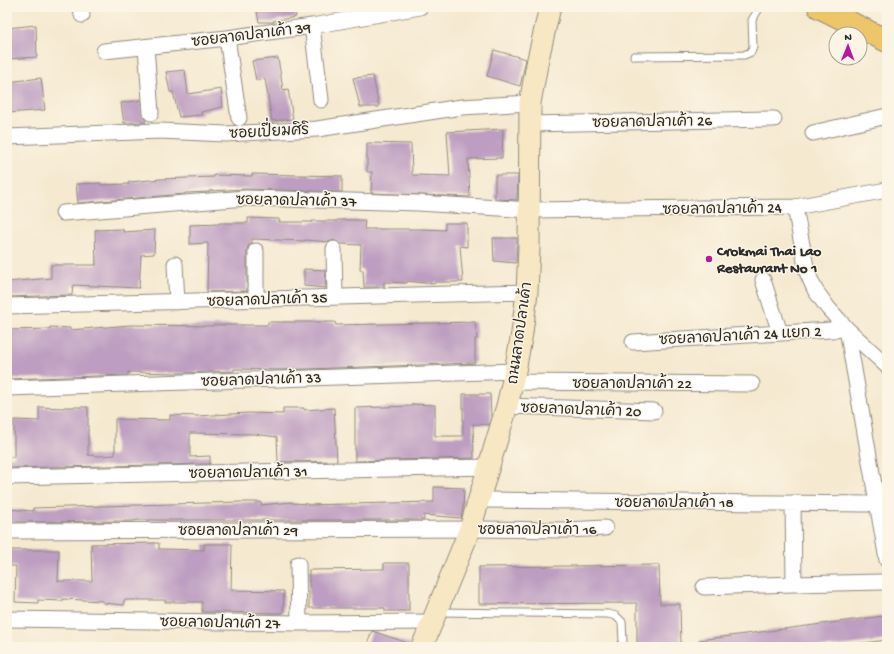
<svg xmlns="http://www.w3.org/2000/svg" width="894" height="654" viewBox="0 0 894 654" font-family="'Gochi Hand','Playpen Sans Thai',sans-serif">
<style>
.building{fill:#bd9dc1}
.lines{fill:none;stroke-linecap:round;stroke-linejoin:round}
.service-casing{stroke:#908a7e;stroke-width:9}
.minor-casing{stroke:#908a7e;stroke-width:17}
.secondary-casing{stroke:#908a7e;stroke-width:23}
.primary-casing{stroke:#908a7e;stroke-width:24}
.service{stroke:#fff;stroke-width:7}
.minor{stroke:#fff;stroke-width:15}
.secondary{stroke:#f7e8c3;stroke-width:21}
.primary{stroke:#ecc669;stroke-width:22}
.poi-dot{fill:#b5179e;stroke:#fcf5e5;stroke-width:1.5}
.labels{text-anchor:middle;stroke-width:3;stroke-linejoin:round;paint-order:stroke}
.street-label{font-size:15px;fill:#2b2b2b;stroke:#fcf5e5}
.poi-label{font-size:15px;font-weight:bold;fill:#2b2b2b;stroke:#fcf5e5;text-anchor:start}
</style>
<rect width="100%" height="100%" fill="#fcf5e5"/>
<filter id="ink" filterUnits="userSpaceOnUse"><feTurbulence type="fractalNoise" baseFrequency=".025" numOctaves="2"/><feDisplacementMap in="SourceGraphic" scale="8" xChannelSelector="R" yChannelSelector="G"/><feConvolveMatrix kernelMatrix="1 2 1 2 8 2 1 2 1" color-interpolation-filters="sRGB"/></filter>
<filter id="wash" filterUnits="userSpaceOnUse"><feTurbulence type="fractalNoise" baseFrequency=".012" numOctaves="4" result="noise"/><feDisplacementMap in="SourceGraphic" scale="16" xChannelSelector="R" yChannelSelector="G"/><feGaussianBlur stdDeviation="0.9" result="paint"/><feColorMatrix in="noise" values="0 0 0 0 0 0 0 0 0 0 0 0 0 0 0 0 0 1.4 0 .05"/><feComposite in="paint" operator="in"/></filter>
<g filter="url(#wash)">
<rect width="100%" height="100%" fill="#f5e9d0"/>
<g id="blocks">
<path class="building" d="M256 7H294L296 17 273 21 274 22H259Z
M36 25 37 57 7 59V28Z
M494 50 526 59 520 86 487 76Z
M278 58 283 90 288 89 293 119 272 121 265 79 256 80 252 61Z
M185 70 188 94 221 89 223 107 201 112 202 115 179 117 173 92H170L166 72Z
M373 76 379 107H360L353 78Z
M41 78 45 110 7 113V82Z
M141 100 142 114 146 122 124 123 121 103Z
M503 129 502 158 468 159 470 197 371 193 372 172H367V143L411 144 412 175 450 176 447 132Z
M252 174 342 176V192L245 189 209 191V192L185 193V194L78 203 76 184 101 183V185L129 184V182L161 179 214 177V175L252 176Z
M495 175H518L517 200 495 199Z
M248 218 279 219V222H312V221H337V220H365L364 229H422L445 230V223H467V247L460 246 463 282H435L434 284 407 281V283L384 282V287H364L363 270H360L361 245 341 244 334 240 329 242 305 240V241L252 239V243L248 246 247 251V291L207 292 208 243 190 244V225L219 224V223H248Z
M123 229V232L155 230 154 254 141 255 139 288 73 285 72 295 7 297V282L51 278V265H96L95 230Z
M493 238H517L516 263 494 261Z
M304 269 325 270 326 288 304 286Z
M268 322H335L336 325 475 322 477 339H475V363L280 370 234 369V371L180 373 128 372V375L7 379V330L50 329V327L70 328V330L131 325 213 326V325H268Z
M463 394H490L491 416 489 425 473 424 474 458 355 461V408L412 406V404L435 405V436H463Z
M39 407 64 408V407H88V455L99 456 115 455V419L170 420V415L197 416 248 413 283 414V408H304V410L334 408 337 461 278 462 277 437 254 434 190 433V457L210 456V464L7 468V457H14V420L39 421Z
M434 487 464 488 463 509 461 518 424 515V520H139L133 521 7 522V509L33 511V508L240 502H261V505L292 502V503L307 504V505L434 502Z
M159 543V549L204 550V544H232L231 590 284 591 283 613 202 612V602H165V600H124V605L103 603V601L63 599V601L38 600V603L15 602 16 566H9L8 550H59L58 581H92L91 544Z
M384 563H409V611H385V608H309V570L384 569Z
M659 565 660 604H680L681 647H637V603L479 604V567Z
M884 616 887 640 833 647H699V640Z
M372 631 411 644 410 647H366Z"/>
</g>
</g>
<g filter="url(#ink)">
<use href="#blocks" fill-opacity="0" stroke="#908a7e" stroke-width="1"/>
<g class="lines">
<g class="service-casing">
<path id="service" d="M634 56 744 55 751 52 753 47 752 20 760 7
M439 612 608 614 616 616 622 622 623 642 619 647"/>
</g>
<g class="minor-casing">
<path id="minor" d="M81 7 82 15
M312 26 321 100
M227 38 239 118
M146 47 151 113
M104 51 227 38 312 26 420 7
M529 124 774 119
M813 133 887 116
M7 137 160 131 226 134 317 129 462 107 530 103
M795 207 887 190
M63 213 246 198 418 203 530 210 795 207 807 272 815 290 828 308 847 329 887 366
M334 249 335 297
M256 251V299
M175 264 177 302
M763 280 780 333
M7 306 527 292
M633 342 847 329 887 560
M513 382 752 384
M7 388 515 371
M507 406 654 411
M7 477 489 467
M480 500 868 504
M7 531 477 529 567 530 605 528
M298 564 299 623
M794 584 882 582
M704 587 794 584 793 503
M7 619 299 623 432 622"/>
</g>
<g class="secondary-casing">
<path id="secondary" d="M422 647 470 529 507 406 515 371 522 333 527 292 529 248 530 103 538 59 550 7"/>
</g>
<g class="primary-casing">
<path id="primary" d="M819 7 887 41"/>
</g>
<use href="#service" class="service"/>
<use href="#minor" class="minor"/>
<use href="#secondary" class="secondary"/>
<use href="#primary" class="primary"/>
</g>
</g>
<circle class="poi-dot" cx="709" cy="259" r="4"/>
<g class="labels">
<g class="street-label">
<text transform="translate(251 34) rotate(-7)" y="5">ซอยลาดปลาเค้า 39</text>
<text transform="translate(652 121) rotate(-1)" y="5">ซอยลาดปลาเค้า 26</text>
<text transform="translate(269 131) rotate(-3)" y="5">ซอยเปี่ยมศิริ</text>
<text transform="translate(296 200) rotate(1)" y="5">ซอยลาดปลาเค้า 37</text>
<text transform="translate(722 208) rotate(-1)" y="5">ซอยลาดปลาเค้า 24</text>
<text transform="translate(267 299) rotate(-2)" y="5">ซอยลาดปลาเค้า 35</text>
<text transform="translate(519 333) rotate(-82)" y="5">ถนนลาดปลาเค้า</text>
<text transform="translate(740 335) rotate(-3)" y="5">ซอยลาดปลาเค้า 24 แยก 2</text>
<text transform="translate(261 379) rotate(-2)" y="5">ซอยลาดปลาเค้า 33</text>
<text x="632" y="388">ซอยลาดปลาเค้า 22</text>
<text transform="translate(581 409) rotate(2)" y="5">ซอยลาดปลาเค้า 20</text>
<text transform="translate(248 472) rotate(-1)" y="5">ซอยลาดปลาเค้า 31</text>
<text x="674" y="507">ซอยลาดปลาเค้า 18</text>
<text x="537" y="534">ซอยลาดปลาเค้า 16</text>
<text x="238" y="535">ซอยลาดปลาเค้า 29</text>
<text transform="translate(220 622) rotate(1)" y="5">ซอยลาดปลาเค้า 27</text>
</g>
<g class="poi-label">
<text x="717" y="255">Crokmai Thai Lao<tspan x="717" dy="17">Restaurant No 1</tspan></text>
</g>
</g>
<rect width="894" height="654" fill="none" stroke="#fcf5e5" stroke-width="24"/>
<g transform="translate(848 46) rotate(1)"><circle r="19" fill="#fcf5e5" stroke="#a8a49b"/>
<path d="M0-3L7 15L0 10L-7 15Z" fill="#b5179e"/>
<text y="-6" font-size="11" font-weight="bold" text-anchor="middle" fill="#2b2b2b">N</text>
</g>
</svg>
